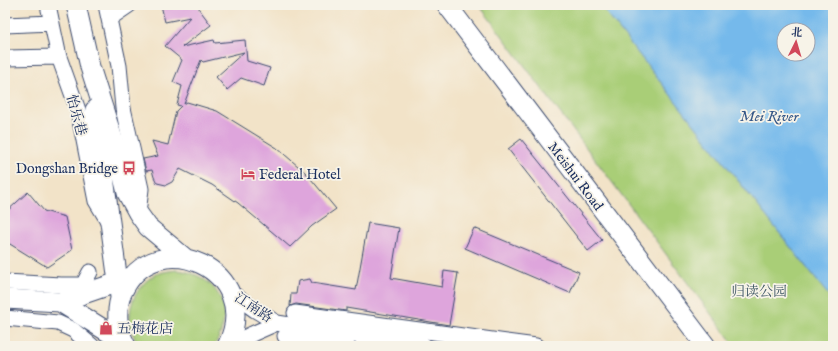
<svg xmlns="http://www.w3.org/2000/svg" width="838" height="351" viewBox="0 0 838 351" font-family="'IM FELL English','Noto Serif SC',serif">
<style>
.green{fill:#a9ce77;stroke:#627e6a}
.water{fill:#74b9eb;stroke:#4874a4;fill-rule:evenodd}
.building{fill:#dea5dc}
.lines{fill:none;stroke-linecap:round;stroke-linejoin:round}
.minor-casing{stroke:#3b4a6e;stroke-width:17}
.major-casing{stroke:#3b4a6e;stroke-width:21}
.minor{stroke:#fff;stroke-width:15}
.major{stroke:#fff;stroke-width:19}
.labels{text-anchor:middle;stroke-width:3.5;stroke-linejoin:round;paint-order:stroke}
.street-label{font-size:14px;fill:#1b2f5e;stroke:#f7f3e8}
.poi-label{font-size:14px;fill:#1b2f5e;stroke:#f7f3e8;text-anchor:start}
.park-label{font-size:14px;fill:#3e5764;stroke:#f7f3e8}
.water-label{font-size:15px;font-style:italic;fill:#365888;stroke:#f7f3e8}
</style>
<rect width="100%" height="100%" fill="#f7f3e8"/>
<filter id="ink" filterUnits="userSpaceOnUse"><feTurbulence type="fractalNoise" baseFrequency=".025" numOctaves="2"/><feDisplacementMap in="SourceGraphic" scale="8" xChannelSelector="R" yChannelSelector="G"/><feConvolveMatrix kernelMatrix="1 2 1 2 8 2 1 2 1" color-interpolation-filters="sRGB"/></filter>
<filter id="wash" filterUnits="userSpaceOnUse"><feTurbulence type="fractalNoise" baseFrequency=".012" numOctaves="4" result="noise"/><feDisplacementMap in="SourceGraphic" scale="16" xChannelSelector="R" yChannelSelector="G"/><feGaussianBlur stdDeviation="0.9" result="paint"/><feColorMatrix in="noise" values="0 0 0 0 0 0 0 0 0 0 0 0 0 0 0 0 0 1.4 0 .05"/><feComposite in="paint" operator="in"/></filter>
<g filter="url(#wash)">
<rect width="100%" height="100%" fill="#f2e3c8"/>
<path class="green" d="M479 5H600L833 301V346H735Z
M177 270C218 275 237 310 214 346H140C122 324 129 291 153 276 160 272 168 271 177 270Z"/>
<path class="water" d="M600 5H833V301ZM784 30H808V54H784Z"/>
<g id="blocks">
<path class="building" d="M161 5H200L199 9 211 25 182 47 214 40 215 43 245 40 247 61 270 68 264 86 241 78 227 90 216 77 244 52 203 62 201 60 184 104 187 102 217 111 277 148 306 173 336 209 312 226 290 247 238 203 212 185 180 169 172 182 166 185 157 183 154 177 152 170 146 171 143 159 158 156 152 141 168 145 176 111 181 106 177 105 182 86 173 82 182 60 165 46 190 17 165 22Z
M521 139 602 240 588 251 508 149Z
M28 192 44 211 65 217 72 250 47 267 5 241V213Z
M368 223 399 228 391 278 442 287 444 271 458 273 449 325 346 308V311L296 304 290 306 291 294H296L298 281 310 279 312 283 356 290Z
M474 228 579 272 570 293 465 248Z"/>
</g>
</g>
<g filter="url(#ink)">
<use href="#blocks" fill-opacity="0" stroke="#3b4a6e" stroke-width="1"/>
<g class="lines">
<g class="minor-casing">
<path id="minor" d="M48 5 59 57 78 110 96 201 108 221
M106 5 119 66 123 108 141 189 138 213
M110 18 129 5
M5 25 52 23
M5 58 59 57
M5 282 61 285H83L90 272
M230 292 255 310 277 323 425 346
M295 313 536 346
M5 318 58 323 73 330 92 346
M285 336 347 346
M229 346 252 334 277 323"/>
</g>
<g class="major-casing">
<path id="major" d="M76 5 90 67 117 152 127 193 138 213 148 227 185 258
M447 5 706 346
M95 110 120 297
M5 299 60 302 130 278
M60 302 124 342
M126 346C117 330 115 310 122 293 155 220 265 271 227 346"/>
</g>
<use href="#minor" class="minor"/>
<use href="#major" class="major"/>
</g>
</g>
<defs>
<g id="bus-bare" transform="scale(1.08)"><path d="M-5-6H5V4H4V6H2V4H-2V6H-4V4H-5ZM-3.5-4V0h7V-4ZM-3.5 1.2v1.5H-2V1.2ZM2 1.2v1.5H3.5V1.2Z" fill="#d1495b" stroke="#f7f3e8" stroke-width="2.5" paint-order="stroke"/></g>
<g id="hotel-bare" transform="scale(1.08)"><path d="M-6-4.5h1.5V1H6V5H4.5V3h-9V5H-6ZM-4 0a1.8 1.8 0 1 1 3.6 0ZM.5 0V-2.5h3Q6-2.5 6 0Z" fill="#d1495b" stroke="#f7f3e8" stroke-width="2.5" paint-order="stroke"/></g>
<g id="shop-bare" transform="scale(1.08)"><path d="M-5-2.5h2.3a2.7 3.5 0 0 1 5.4 0H5L5.5 6h-11ZM-1.5-2.5h3a1.5 2.3 0 0 0-3 0Z" fill="#d1495b" stroke="#f7f3e8" stroke-width="2.5" paint-order="stroke"/></g>
</defs>
<g fill-rule="evenodd">
<use href="#bus-bare" x="129" y="168"/>
<use href="#hotel-bare" x="248" y="174"/>
<use href="#shop-bare" x="106" y="328"/>
</g>
<g class="labels">
<g class="street-label">
<text transform="translate(77 115) rotate(75)" y="5">怡乐巷</text>
<text transform="translate(576 176) rotate(53)" y="5">Meishui Road</text>
<text transform="translate(254 307) rotate(34)" y="5">江南路</text>
</g>
<g class="poi-label">
<text x="118" y="173" text-anchor="end">Dongshan Bridge</text>
<text x="259" y="179">Federal Hotel</text>
<text x="117" y="333">五梅花店</text>
</g>
<g class="park-label">
<text x="759" y="296">归读公园</text>
</g>
<g class="water-label">
<text x="769" y="121">Mei River</text>
</g>
</g>
<rect width="838" height="351" fill="none" stroke="#f7f3e8" stroke-width="20"/>
<g transform="translate(796 42) rotate(5)"><circle r="19" fill="#f7f3e8" stroke="#9fa5b1"/>
<path d="M0-3L7 15L0 10L-7 15Z" fill="#d1495b"/>
<text y="-6" font-size="11" font-weight="bold" text-anchor="middle" fill="#1b2f5e">北</text>
</g>
</svg>
